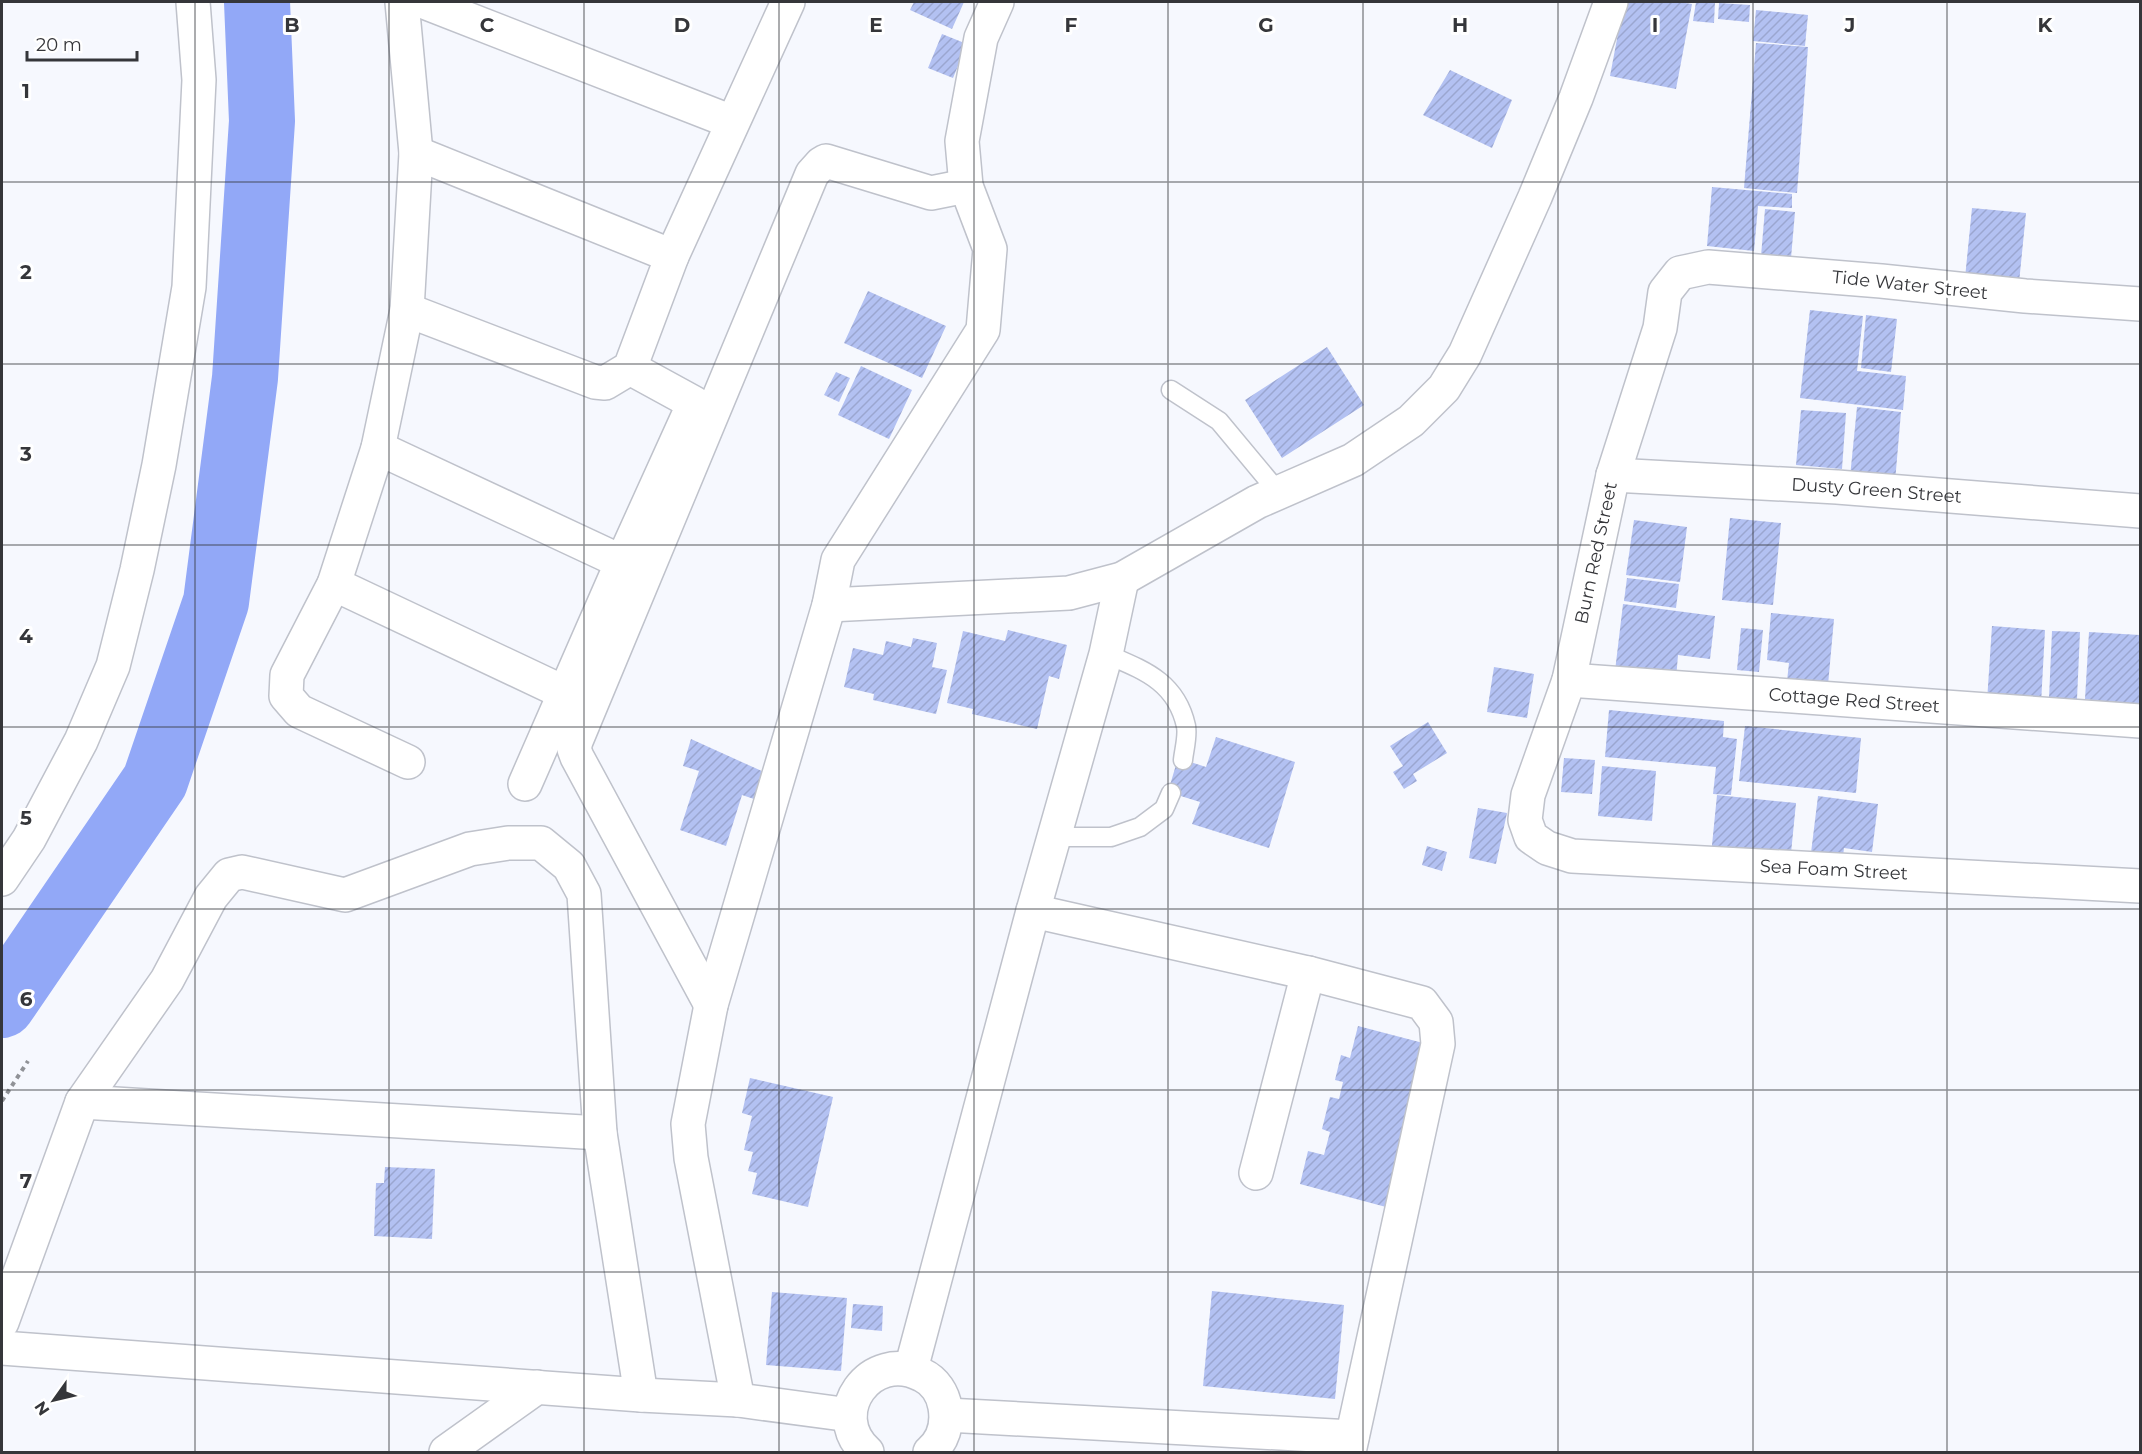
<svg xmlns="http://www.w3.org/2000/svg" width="2142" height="1454" viewBox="0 0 2142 1454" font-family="Montserrat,sans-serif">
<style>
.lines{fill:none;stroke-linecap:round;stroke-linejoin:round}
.river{stroke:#92a8f7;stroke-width:66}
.building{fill:url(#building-hatch)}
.service-casing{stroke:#bfc2cb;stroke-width:21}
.minor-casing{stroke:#bfc2cb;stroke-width:36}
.path{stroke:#909297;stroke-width:4;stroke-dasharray:4.5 4.5;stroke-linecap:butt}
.service{stroke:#fff;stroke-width:18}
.minor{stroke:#fff;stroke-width:33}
.grid{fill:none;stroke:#35363a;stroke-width:1.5;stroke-opacity:0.55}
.labels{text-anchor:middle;stroke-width:6;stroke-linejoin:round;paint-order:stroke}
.street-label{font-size:18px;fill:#35363a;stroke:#fff}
.grid-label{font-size:20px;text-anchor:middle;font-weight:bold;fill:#35363a;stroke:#fff;stroke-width:6;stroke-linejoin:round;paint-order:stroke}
</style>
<defs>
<pattern id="building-hatch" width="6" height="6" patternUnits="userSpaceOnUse" patternTransform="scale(1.5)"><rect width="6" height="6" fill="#b3c1f2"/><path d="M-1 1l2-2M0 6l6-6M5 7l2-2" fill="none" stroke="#9ba6d0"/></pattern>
</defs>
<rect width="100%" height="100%" fill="#f6f8fe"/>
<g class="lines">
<path class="river" d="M2 1005 155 781 216 602 245 378 262 121 257 2"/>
</g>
<path class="building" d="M914 2H964L952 29 910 10Z
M1624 2H1679L1692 4 1676 89 1610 76Z
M1696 2H1715L1714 23 1693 21Z
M1719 3 1750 5 1749 22 1718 19Z
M1756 10 1808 15 1805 46 1753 41Z
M942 34 967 44 953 78 928 68Z
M1756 43 1808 47 1797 193 1744 188Z
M1450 70 1512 100 1492 148 1423 115Z
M1712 187 1792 194V208L1758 206 1754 251 1707 246Z
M1972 208 2026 213 2019 283 1965 278Z
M1765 209 1795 212 1791 258 1761 256Z
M868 291 946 326 922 378 844 343Z
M1810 310 1863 316 1857 371 1906 376 1903 410 1800 398Z
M1866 315 1897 319 1891 372 1861 368Z
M1327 347 1364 405 1282 458 1245 400Z
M861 366 912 390 889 439 838 415Z
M836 372 850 378 839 402 824 395Z
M1857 407 1901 412 1895 482 1850 477Z
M1801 410 1846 413 1842 469 1796 465Z
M1730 518 1781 523 1773 605 1722 600Z
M1634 520 1687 527 1680 582 1626 575Z
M1627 578 1679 584 1676 608 1624 601Z
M1623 604 1715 616 1710 659 1678 655 1676 679 1615 671Z
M1771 613 1834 619 1828 685 1787 681 1789 663 1767 660Z
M1992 626 2045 630 2041 704 1987 701Z
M1741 628 1763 630 1759 672 1737 670Z
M1008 630 1067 645 1059 679 1049 676 1037 729 972 714 973 709 947 703 963 631 1005 641Z
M2052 631 2080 632 2077 699 2049 698Z
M2089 632 2140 635V718L2098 715 2099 701 2085 699Z
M913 638 937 643 932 667 947 670 936 714 873 700 874 694 844 687 853 648 883 655 886 641 911 647Z
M1494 667 1534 674 1527 718 1487 712Z
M1609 710 1724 721 1723 737 1737 739 1731 795 1713 794 1716 767 1605 757Z
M1428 722 1447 753 1413 774 1417 781 1404 789 1393 772 1403 766 1390 746Z
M1745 726 1861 738 1856 793 1739 781Z
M1216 737 1295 762 1269 848 1192 824 1200 802 1168 792 1178 758 1206 767Z
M691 739 766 773 757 800 742 795 726 846 680 830 699 771 683 766Z
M1564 758 1595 760 1592 794 1561 792Z
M1602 766 1656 771 1652 821 1598 816Z
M1717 795 1796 803 1791 853 1711 855Z
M1818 796 1878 804 1872 852 1844 848 1842 865 1810 861Z
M1478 808 1507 813 1496 864 1469 858Z
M1427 846 1447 852 1442 871 1422 865Z
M1358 1026 1427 1044 1386 1207 1300 1184 1308 1151 1324 1155 1330 1132 1322 1129 1330 1097 1339 1099 1343 1082 1335 1080 1341 1055 1350 1058Z
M750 1078 833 1097 808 1207 752 1194 757 1173 748 1171 753 1152 744 1150 752 1116 742 1113Z
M385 1167 435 1169 432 1239 374 1236 376 1183H384Z
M1212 1291 1344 1305 1335 1399 1203 1386Z
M772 1292 847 1298 841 1371 766 1365Z
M853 1304 883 1306 882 1331 851 1328Z"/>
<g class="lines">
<g class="service-casing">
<path id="service" d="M1171 390 1219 421 1279 493
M1106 654C1143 670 1176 681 1186 726 1188 736 1184 750 1183 760
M1054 837H1111L1140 827 1164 809 1171 793"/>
</g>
<g class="minor-casing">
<g id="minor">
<path d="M402 2 416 153 407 310 378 448 334 584 287 675 286 696 299 711 408 762"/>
<path d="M424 2 732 122"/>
<path d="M416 153 672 256"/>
<path id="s1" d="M2140 304 2025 296 1881 281 1708 267 1680 273 1665 292 1660 328 1613 475 1569 680 1528 795 1525 820 1531 837 1547 848 1572 856 2140 886"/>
<path d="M407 310 595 382 605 383 630 368 672 256 788 2"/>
<path d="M378 448 622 562"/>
<path id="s2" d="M1613 475 1837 487 2140 511"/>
<path d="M334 584 565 693"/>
<path d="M829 605 1069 593 1122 579 1257 502 1353 460 1411 421 1444 388 1465 354 1535 197 1576 98 1611 2"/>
<path id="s3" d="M1569 680 2140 721"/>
<path d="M525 784 622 562 694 403 630 368"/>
<path d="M2 879 29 839 81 741 113 666 137 570 159 465 189 287 199 80 193 2"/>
<path d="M1033 911 1308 973 1422 1003 1436 1022 1438 1044 1349 1452"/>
<path d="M711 1005 577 757 574 749 576 741 812 174 821 164 826 161 931 193 966 186"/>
<path d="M82 1102 600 1133"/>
<path d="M1256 1173 1308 973"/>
<path d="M2 1322 82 1102 167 980 211 897 229 875 242 872 345 895 470 849 508 843H541L569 866 584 894 600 1133 641 1395"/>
<path d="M2 1348 641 1395 738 1400 850 1415"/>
<path d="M911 1369 1033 911 1106 654 1122 579"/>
<path d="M738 1400 691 1158 688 1124 711 1005 829 605 838 560 983 330 990 249 966 186 962 141 981 38 997 2"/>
<path d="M947 1415 1352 1437"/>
<path d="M446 1452 537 1387"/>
<path d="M867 1452C824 1414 871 1348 922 1375 935 1381 943 1394 945 1407 948 1424 943 1441 930 1452"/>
</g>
</g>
<path class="path" d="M2 1101 28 1061"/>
<use href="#service" class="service"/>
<use href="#minor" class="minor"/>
</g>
<path class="grid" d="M195 2V1452M389 2V1452M584 2V1452M779 2V1452M974 2V1452M1168 2V1452M1363 2V1452M1558 2V1452M1753 2V1452M1947 2V1452M2 182H2140M2 364H2140M2 545H2140M2 727H2140M2 909H2140M2 1090H2140M2 1272H2140"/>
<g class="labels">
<g class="street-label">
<text transform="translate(1910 285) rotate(6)" y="6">Tide Water Street</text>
<text dy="6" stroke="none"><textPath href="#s2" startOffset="264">Dusty Green Street</textPath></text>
<text transform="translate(1596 553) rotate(-78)" y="6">Burn Red Street</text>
<text dy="6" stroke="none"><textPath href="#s3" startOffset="286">Cottage Red Street</textPath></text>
<text dy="6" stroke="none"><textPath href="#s1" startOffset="1360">Sea Foam Street</textPath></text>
</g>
</g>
<g class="grid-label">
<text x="292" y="32">B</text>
<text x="487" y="32">C</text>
<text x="682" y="32">D</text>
<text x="876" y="32">E</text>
<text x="1071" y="32">F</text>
<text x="1266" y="32">G</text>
<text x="1460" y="32">H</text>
<text x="1655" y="32">I</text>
<text x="1850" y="32">J</text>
<text x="2045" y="32">K</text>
<text x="26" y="98">1</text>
<text x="26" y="279">2</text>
<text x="26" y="461">3</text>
<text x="26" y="643">4</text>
<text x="26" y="825">5</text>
<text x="26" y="1006">6</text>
<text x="26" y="1188">7</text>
</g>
<rect width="2142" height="1454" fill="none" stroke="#35363a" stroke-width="6"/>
<g transform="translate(54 1400) rotate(236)" stroke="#ffffff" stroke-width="4.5" paint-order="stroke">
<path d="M0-4.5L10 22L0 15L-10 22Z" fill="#35363a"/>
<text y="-9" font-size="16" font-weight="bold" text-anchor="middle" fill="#35363a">N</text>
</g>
<path d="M27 51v9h110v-9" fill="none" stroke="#35363a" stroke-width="3"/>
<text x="36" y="51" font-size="18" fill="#35363a" stroke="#ffffff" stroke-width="4.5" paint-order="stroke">20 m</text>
</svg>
